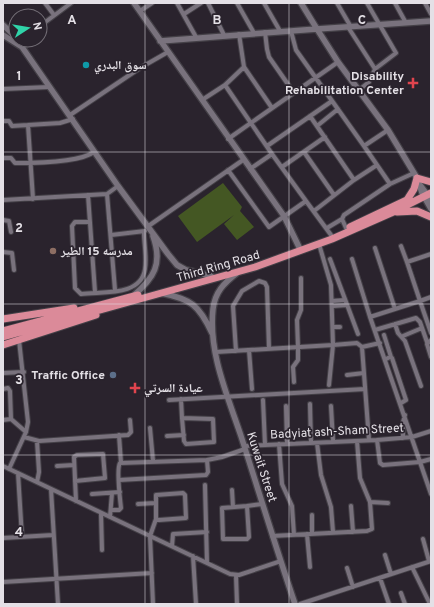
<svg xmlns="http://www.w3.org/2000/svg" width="434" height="607" viewBox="0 0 434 607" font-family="Overpass,'Noto Naskh Arabic',sans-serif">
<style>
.green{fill:#445723}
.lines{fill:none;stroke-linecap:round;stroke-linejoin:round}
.street-casing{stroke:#444047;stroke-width:6}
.secondary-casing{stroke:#444047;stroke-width:8}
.highway-casing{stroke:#444047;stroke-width:9}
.street{stroke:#79727d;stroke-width:4}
.secondary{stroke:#79727d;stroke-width:5.5}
.highway{stroke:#db8a99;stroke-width:7}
.grid{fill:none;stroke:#e4e0e6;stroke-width:1;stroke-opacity:0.55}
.culture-dot{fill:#0f9aa8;stroke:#2a232d;stroke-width:1.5}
.health-dot{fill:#e0444e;stroke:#2a232d;stroke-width:1.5}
.education-dot{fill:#8d6e63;stroke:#2a232d;stroke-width:1.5}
.service-dot{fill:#5c6f8a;stroke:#2a232d;stroke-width:1.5}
.labels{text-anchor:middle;stroke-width:3.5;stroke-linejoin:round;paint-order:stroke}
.poi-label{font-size:12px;font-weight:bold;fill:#e4e0e6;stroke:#2a232d;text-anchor:start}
.street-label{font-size:12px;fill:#e4e0e6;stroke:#2a232d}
.grid-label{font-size:13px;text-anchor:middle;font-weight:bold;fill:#e4e0e6;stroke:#2a232d;stroke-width:3.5;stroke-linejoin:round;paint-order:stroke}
</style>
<rect width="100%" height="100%" fill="#2a232d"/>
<path class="green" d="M223 183 242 207 240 211 254 227 237 240 224 224 234 215 197 242 178 216Z"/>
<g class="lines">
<g class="street-casing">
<path id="street" d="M45 3 54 15
M177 3 196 37
M208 3 224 35
M237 3 254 33
M264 3 280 31
M337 3 351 27
M395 3 406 23
M425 3 431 14
M140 11 152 3
M184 14 201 3
M40 26 71 3
M348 27 375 69
M291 31 296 50 364 146 388 130
M265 32 267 49 269 57 294 93
M239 34 244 67 272 108
M225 85 244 67
M3 89 49 87
M359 90 369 82 375 69 396 53 367 3
M202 100 225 85 272 154
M70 115 140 68 168 52
M310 116 354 180 377 165 364 146
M3 121H9L12 126 60 123 73 119
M28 125 33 199
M317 126 338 109
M228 139 338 62
M267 146 332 101
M304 152 334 195
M3 158H11L15 163C34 163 80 162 94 152
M282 167 325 137
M228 170 269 227 306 201 272 154 250 169
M390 184 414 173
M107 194 115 290
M88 195 95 292
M3 200 107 194 118 186
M306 201 331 235
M314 211 354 180
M3 220 9 221 11 232
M90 222H75L72 226 75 288 81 294C102 291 141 297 145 269 147 257 144 244 144 232
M147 227 243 160
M327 228 342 219
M346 228 342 219 344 215 390 184 377 165
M111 235 145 231
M319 244 331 285 333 345 357 343 362 347
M401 246 407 262
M375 248 395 309
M3 252 12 253 14 270
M431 254 407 262 420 301 431 297
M330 259 358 334
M352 259 370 317
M332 301 345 300
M333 306 347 305
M395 324 398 333 405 341 421 386
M333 327H340
M375 330 416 318 420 322 427 342
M431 333 420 301 370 317 431 494
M384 335 391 357
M403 336 422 328
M431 340 427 344 431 357
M249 350 252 389
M236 351 233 306 242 291 259 281 265 283 267 287 269 349
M216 352 333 345 329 385
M386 359 390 357 392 358 406 400 401 403
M3 373 24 372
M347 375 364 373
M294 382 293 367 298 360V347L297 320 301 310V278
M3 389 8 388 10 391 11 419
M181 399 182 418
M169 400 365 389
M263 400 265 445
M310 404 311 443
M286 406 287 444
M331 406 333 441
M182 418 213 419 214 442 186 444 184 441Z
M3 420 11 419 26 432
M150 428 153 461
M119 435 121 463
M167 436 184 435
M24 437 39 441 128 435 131 432 130 420
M403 438V422L405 415
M369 440 362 347 380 343
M377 440 380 463 383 465 420 462 431 459
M37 441 39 472 37 482
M317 443 321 475 331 507 333 532
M279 444 282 484 292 506 294 535
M244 446 377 440 412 437 431 431
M207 460 222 457 245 449
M3 466 230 574 239 575 281 561
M57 466 74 465
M9 469 26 432 28 422 19 340
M18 473 22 537
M75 481 105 478 103 454 77 455 74 457 76 501
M205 485 207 563
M51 489 58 604
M232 490 233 507
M183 493 185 495 186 518 159 520 156 519V495Z
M92 494 120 492
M370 502 388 503
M138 504 155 503
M247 506 249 537 247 539H223L222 508Z
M247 506 262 504
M351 506 353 532
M112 510H119L121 508C120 498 116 469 120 463L207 460 208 472 206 475 119 480
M101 513 102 550
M312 515V534
M110 517 112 493
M307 534 310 567
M272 536 367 531 372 529 370 502 360 478 357 441
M3 538 53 535
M423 539 429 561
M172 546 173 534 207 532
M385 555 391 574
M193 556 196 604
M412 567 430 604
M347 568 353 587
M236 575 237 604
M380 578 389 604
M3 582 152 573
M401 593 405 604
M153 604 150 536 156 519
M300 604 431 561"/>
</g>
<g class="secondary-casing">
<path id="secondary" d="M134 3 284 216 299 247
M301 3 317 29 431 21
M3 25 16 37
M3 35 22 47
M19 40 22 47 118 186 168 254 177 265 186 270 211 276
M160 41 317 29 338 62 388 130 417 178 422 193 431 209
M420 185 431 200
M237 273C224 283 215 292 213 309 208 352 228 397 241 436 259 492 276 548 295 604
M161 293C191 299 199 305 212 333
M133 296C154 278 163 264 153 236"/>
</g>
<g class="highway-casing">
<path id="highway" d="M407 200 414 189 417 178 431 182
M397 212 417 211 431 217
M350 227 409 199
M3 319 74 308
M3 331 138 295
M3 337 255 267 332 239 391 213 431 193
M3 345 96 315"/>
</g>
<use href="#street" class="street"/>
<use href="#secondary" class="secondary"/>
<use href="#highway" class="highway"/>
</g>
<path class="grid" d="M145 3V604M289 3V604M3 152H431M3 304H431M3 455H431"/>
<circle class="culture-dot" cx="86" cy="65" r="4"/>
<g class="health-dot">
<path d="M411 77h4v4h4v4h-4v4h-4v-4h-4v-4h4z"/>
<path d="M133 382h4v4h4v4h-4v4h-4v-4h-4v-4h4z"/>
</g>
<circle class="education-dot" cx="53" cy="251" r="4"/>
<circle class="service-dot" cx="113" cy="375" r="4"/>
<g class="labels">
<g class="poi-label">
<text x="94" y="69">سوق البدري</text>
<text x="404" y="80" text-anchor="end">Disability<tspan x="404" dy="14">Rehabilitation Center</tspan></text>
<text x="61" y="255">مدرسه 15 الطير</text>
<text x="105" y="379" text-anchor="end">Traffic Office</text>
<text x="144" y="392">عيادة السرتي</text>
</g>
<g class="street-label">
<text transform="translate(218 266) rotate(-16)" y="4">Third Ring Road</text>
<text transform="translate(337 431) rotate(-3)" y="4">Badyiat ash-Sham Street</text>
<text transform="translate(262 467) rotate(72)" y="4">Kuwait Street</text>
</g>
</g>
<g class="grid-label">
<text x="72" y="24">A</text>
<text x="217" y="24">B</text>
<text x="362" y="24">C</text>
<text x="19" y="80">1</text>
<text x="19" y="232">2</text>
<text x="19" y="384">3</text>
<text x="19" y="536">4</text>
</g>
<rect width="434" height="607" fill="none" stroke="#e4e0e6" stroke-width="8"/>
<g transform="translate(28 28) rotate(78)"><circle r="19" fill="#2a232d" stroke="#746f77"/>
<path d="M0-3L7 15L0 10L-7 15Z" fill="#30d4a9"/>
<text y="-6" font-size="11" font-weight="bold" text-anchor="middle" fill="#e4e0e6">N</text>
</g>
</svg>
